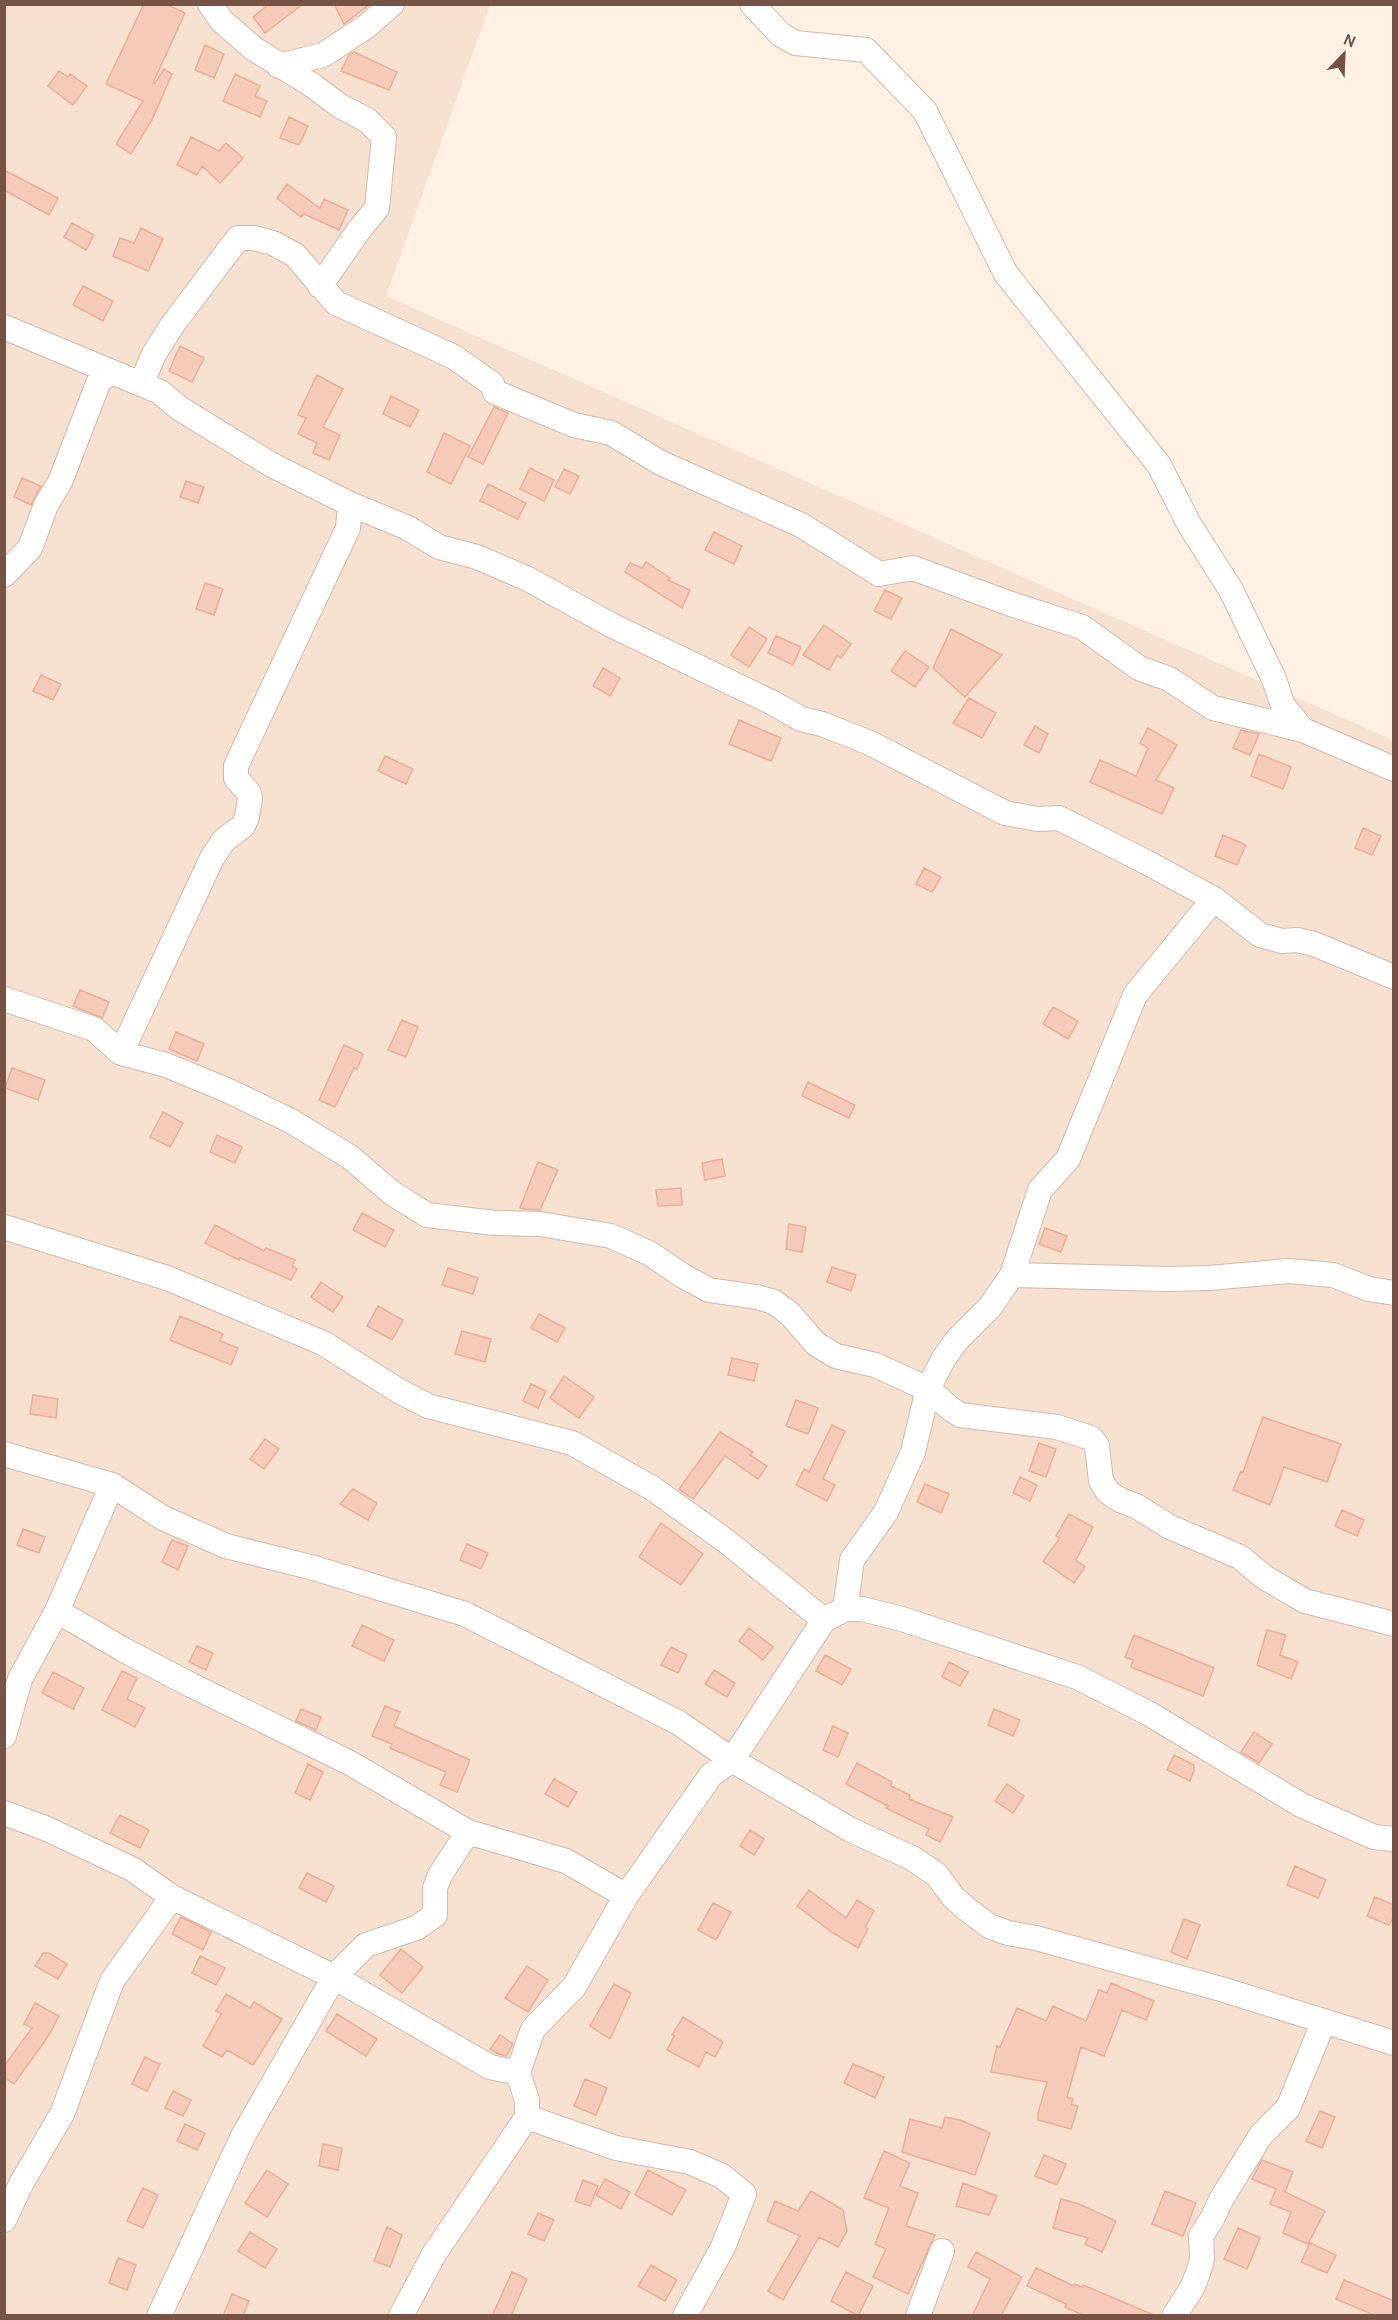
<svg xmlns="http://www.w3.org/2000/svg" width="1398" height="2320" viewBox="0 0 1398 2320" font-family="Cabin,sans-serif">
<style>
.residential{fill:#f6e1d0}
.building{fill:#f5cab8;stroke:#e9ae97;stroke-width:1.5}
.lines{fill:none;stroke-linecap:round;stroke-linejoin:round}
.minor-casing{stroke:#d2b8aa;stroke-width:26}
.minor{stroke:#fff;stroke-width:24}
</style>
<rect width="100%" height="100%" fill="#fef0e2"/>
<path class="residential" d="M5 5H490L386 296 1393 740V2315L5 2316Z"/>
<path class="building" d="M144 4H166L185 13 153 83H155L164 69 172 74 152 120 131 154 116 144 143 101 106 84Z
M269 4H303L265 33 253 17Z
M334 4H370L344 24Z
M205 45 224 54 214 78 195 70Z
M354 52 397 72 389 90 341 71 349 55Z
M59 71 68 77 70 74 87 86 73 105 48 86Z
M235 74 260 86 255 96 267 101 260 117 223 101Z
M289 117 308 126 299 145 280 138Z
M191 137 219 151 226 143 243 158 220 183 202 166 197 175 177 165Z
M4 170 58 198 49 215 4 190Z
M287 184 320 208 324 199 348 210 339 230 304 214 301 217 277 198Z
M72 223 94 235 86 250 64 237Z
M141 228 163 239 148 271 113 256 120 238 134 243Z
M83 286 113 301 103 321 73 305Z
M180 346 204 358 192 382 169 371Z
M317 375 343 389 323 427 340 435 329 460 313 453 317 443 298 434 306 418 298 415Z
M391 396 419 410 410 427 383 414Z
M494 407 508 413 483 464 468 457Z
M444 433 470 446 451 484 427 472Z
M530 468 554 480 544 501 520 489Z
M564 469 579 476 570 494 555 487Z
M22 478 41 486 31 505 14 497Z
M186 481 204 487 198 503 180 497Z
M488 484 526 503 518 519 480 501Z
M714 532 742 546 734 564 705 550Z
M646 562 670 578 668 580 690 590 682 608 625 572 630 563 642 568Z
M205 583 223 589 214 615 196 609Z
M885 590 902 598 891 619 874 611Z
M824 625 851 644 841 658 837 656 829 670 803 655Z
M749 627 767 639 749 667 731 655Z
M951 629 1002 655 965 697 933 668Z
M776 636 801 647 793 665 768 653Z
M905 651 929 667 915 687 891 671Z
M603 668 620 678 610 696 593 686Z
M41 675 61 684 53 700 33 691Z
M969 698 996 713 982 738 953 723Z
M739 720 781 738 771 761 729 744Z
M1035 726 1048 734 1039 753 1024 745Z
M1148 728 1177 745 1156 780 1174 788 1162 814 1090 782 1100 760 1136 776 1148 748 1140 743Z
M1241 730 1259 734 1250 755 1233 748Z
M1259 754 1291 767 1283 789 1251 776Z
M385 756 413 769 406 784 378 771Z
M1363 828 1381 836 1372 855 1355 848Z
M1223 835 1246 845 1237 865 1215 856Z
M924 868 941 877 932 892 916 884Z
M80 990 109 1002 102 1018 73 1006Z
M1053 1007 1078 1021 1068 1039 1043 1024Z
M402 1020 418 1027 406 1057 388 1050Z
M176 1032 204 1044 197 1061 169 1049Z
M344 1045 363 1054 357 1069 354 1068 335 1107 319 1100Z
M12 1068 45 1080 38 1100 5 1088Z
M808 1082 855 1105 849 1118 802 1096Z
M163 1112 183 1123 170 1147 150 1137Z
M217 1135 242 1147 235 1163 210 1152Z
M722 1159 725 1176 705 1180 702 1163Z
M538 1162 558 1170 540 1210 525 1209 520 1208Z
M681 1188 682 1205 658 1206 656 1190Z
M362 1213 394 1230 385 1247 353 1230Z
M789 1224 806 1227 802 1252 786 1249Z
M215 1225 264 1251 266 1248 295 1260 292 1266 297 1269 291 1280 240 1258 239 1260 205 1243Z
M1045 1228 1067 1236 1061 1252 1039 1244Z
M832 1267 856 1275 851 1291 827 1282Z
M448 1268 478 1278 473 1294 442 1285Z
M321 1282 343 1297 333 1312 311 1297Z
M378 1306 403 1320 392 1340 367 1326Z
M539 1314 565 1328 557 1342 531 1328Z
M180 1316 223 1334 220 1341 238 1348 231 1365 170 1340Z
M462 1331 491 1339 485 1362 455 1354Z
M732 1358 758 1364 754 1381 728 1375Z
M564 1376 594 1397 579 1418 550 1398Z
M531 1384 546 1391 538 1408 523 1401Z
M33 1395 58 1399 56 1418 30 1414Z
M796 1400 818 1408 808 1434 786 1426Z
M1263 1417 1341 1444 1327 1482 1284 1467 1270 1505 1233 1490 1241 1471 1243 1472Z
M832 1425 845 1431 823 1479 835 1485 827 1501 796 1485 804 1469 809 1472Z
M720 1432 753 1452 750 1455 767 1466 758 1479 725 1456 693 1499 679 1489Z
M265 1439 279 1449 264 1469 250 1459Z
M1039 1443 1056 1449 1046 1477 1029 1471Z
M1020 1477 1037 1485 1030 1501 1013 1493Z
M925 1484 949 1494 941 1513 917 1502Z
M353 1489 377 1503 368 1520 340 1504Z
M1342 1510 1364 1520 1357 1536 1335 1526Z
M1069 1514 1093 1527 1076 1560 1085 1567 1074 1583 1043 1561 1060 1538 1056 1536Z
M661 1523 703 1554 681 1585 639 1557Z
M23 1529 45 1537 39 1553 17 1545Z
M172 1540 188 1546 178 1570 162 1562Z
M467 1544 488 1553 481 1569 460 1560Z
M362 1625 394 1640 384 1661 352 1646Z
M749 1628 773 1647 763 1660 739 1641Z
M1267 1630 1286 1635 1280 1655 1298 1662 1291 1679 1257 1665Z
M1134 1635 1214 1668 1203 1696 1131 1667 1133 1660 1125 1657Z
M197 1646 213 1653 206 1670 189 1662Z
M671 1647 687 1655 678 1673 661 1665Z
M825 1655 851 1669 842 1685 816 1671Z
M949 1662 968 1672 960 1686 942 1677Z
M714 1670 735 1683 727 1697 705 1684Z
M122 1671 137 1678 127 1699 145 1708 135 1727 102 1710Z
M53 1672 84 1688 73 1709 42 1693Z
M385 1706 400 1712 394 1726 470 1760 457 1792 440 1785 446 1772 390 1748 392 1744 372 1736Z
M301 1709 321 1717 316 1730 296 1721Z
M994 1709 1020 1720 1013 1736 988 1725Z
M833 1726 848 1733 838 1757 823 1750Z
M1254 1732 1272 1744 1259 1763 1241 1752Z
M1174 1755 1194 1765V1771L1190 1781 1167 1770Z
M857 1763 892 1782 891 1786 910 1795 909 1799 953 1817 940 1842 926 1835 929 1829 886 1808 888 1806 846 1784Z
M308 1764 323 1772 310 1800 295 1793Z
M554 1779 577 1792 568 1807 545 1794Z
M1007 1784 1024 1796 1013 1813 995 1801Z
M120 1815 149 1830 140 1848 110 1833Z
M750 1830 764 1839 754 1855 740 1846Z
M1295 1866 1326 1880 1318 1898 1287 1885Z
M307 1873 334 1886 326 1902 299 1888Z
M809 1890 846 1918 857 1900 874 1911 865 1927 868 1929 858 1948 833 1933 797 1906Z
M1375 1897 1394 1905V1916L1389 1925 1367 1916Z
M713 1903 731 1912 716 1940 698 1930Z
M181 1917 211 1932 203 1950 172 1934Z
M1184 1919 1200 1925 1187 1959 1171 1952Z
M401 1949 423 1967 402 1993 380 1975Z
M43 1953H49L67 1964 58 1979 35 1966Z
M200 1956 225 1968 216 1985 192 1973Z
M527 1966 548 1980 528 2012 505 1998Z
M1111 1983 1154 2001 1146 2020 1122 2010 1104 2056 1081 2047 1067 2097 1073 2099 1071 2105 1078 2106 1071 2129 1038 2120V2113L1047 2082 991 2072 997 2046 1000 2047 1017 2008 1046 2021 1053 2006 1086 2021 1099 1990 1107 1993Z
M614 1984 631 1993 610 2039 590 2026Z
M226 1994 250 2008 254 2002 282 2019 253 2065 227 2050 222 2057 203 2046 221 2014 216 2011Z
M35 2003 59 2016 47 2038 14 2084 4 2077V2066L32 2028 24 2024Z
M337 2014 377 2039 366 2056 326 2031Z
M683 2017 723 2042 715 2057 706 2052 699 2067 667 2050 674 2036 672 2035Z
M500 2035 513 2044 506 2056 498 2054 490 2049Z
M145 2057 160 2064 147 2091 132 2084Z
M853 2064 884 2077 875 2098 844 2083Z
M585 2079 607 2088 596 2115 574 2106Z
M173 2091 191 2100 183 2116 165 2108Z
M1320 2111 1335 2117 1322 2148 1306 2141Z
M945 2117 960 2120 990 2133 975 2175 902 2152 910 2119 942 2128Z
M185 2124 205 2133 197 2150 177 2141Z
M323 2144 342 2148 338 2170 319 2166Z
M884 2151 910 2163 900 2186 918 2193 906 2226 935 2235 908 2294 873 2277 886 2249 875 2244 889 2208 864 2198Z
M1044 2155 1066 2164 1057 2185 1035 2176Z
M1262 2160 1293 2172 1285 2192 1283 2191 1325 2211 1308 2244 1283 2233 1291 2212 1270 2204 1276 2189 1252 2179Z
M267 2170 288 2184 267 2217 245 2203Z
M648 2170 686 2190 672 2215 635 2195Z
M605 2179 630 2192 621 2209 596 2195Z
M583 2180 598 2186 590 2206 575 2201Z
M963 2183 997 2196 989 2215 956 2206Z
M143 2188 158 2195 143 2228 127 2221Z
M811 2191 843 2210 847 2231 838 2247 819 2237 783 2300 768 2291 800 2236 767 2221 775 2201 798 2211Z
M1165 2191 1196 2203 1183 2236 1152 2224Z
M1061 2199 1079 2204 1116 2221 1102 2252 1085 2244 1088 2238 1053 2228Z
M538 2213 554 2220 544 2241 528 2234Z
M387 2227 402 2235 390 2267 374 2261Z
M1238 2228 1260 2238 1247 2269 1224 2259Z
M250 2232 277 2249 265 2268 238 2251Z
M1310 2243 1336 2255 1327 2273 1301 2262Z
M976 2252 1022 2277 1001 2316H972L990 2279 968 2267Z
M118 2258 136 2265 127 2290 109 2283Z
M651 2265 677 2280 665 2301 638 2286Z
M1036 2268 1074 2286 1075 2284 1082 2287 1083 2285 1156 2316H1085L1065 2307 1066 2304 1027 2286Z
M512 2272 527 2279 511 2316H492Z
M846 2272 873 2286 858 2316 831 2301Z
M1344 2280 1394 2301V2316H1376L1336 2299Z
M232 2294 249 2301 243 2316H223Z"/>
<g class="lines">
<g class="minor-casing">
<path id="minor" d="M210 4 222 21 254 49 312 85 340 106 367 120 384 137 377 208 359 230 320 286
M752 4 780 34 795 43 866 50 925 111 1006 274 1159 465 1189 524 1231 590 1274 679 1283 706 1303 730 1394 769
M279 66 323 55 367 26 392 4
M4 327 160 392 179 408 270 464 350 504 408 528 439 547 477 557 528 579 611 625 773 703 801 719 822 724 870 743 1005 813 1038 819 1059 818 1146 862 1214 899 1260 935 1282 941 1297 940 1314 944 1394 977
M141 384 154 354 173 324 238 238H254L273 243 295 255 336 303 454 357 492 384 495 392 574 425 611 433 661 463 801 525 879 574 913 568 1011 604 1082 627 1139 668 1169 679 1213 708 1303 730
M4 575 30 548 46 505 60 482 99 381 112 372
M4 999 94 1029 121 1053 166 1065 229 1091 291 1121 350 1157 392 1193 427 1215 495 1223 540 1224 611 1236 649 1253 683 1276 709 1290 757 1297 774 1302 790 1314 816 1344 836 1356 875 1365 928 1389 951 1409 960 1415 1057 1427 1091 1438 1097 1446 1101 1481 1108 1492 1120 1500 1136 1506 1170 1527 1240 1557 1264 1577 1305 1601 1394 1624
M121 1053 212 858 224 840 243 826 247 817 250 798 249 793 236 778V766L348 528 350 504
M4 1227 167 1278 323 1343 399 1391 428 1406 572 1443 652 1488 726 1541 824 1620
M1012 1275 1167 1279 1209 1278 1289 1271 1333 1275 1369 1289 1394 1293
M4 1454 112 1485 163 1518 226 1546 314 1568 465 1614 679 1723 732 1760 851 1830 912 1858 937 1875 953 1897 968 1910 989 1926 1008 1933 1036 1938 1221 1989 1394 2043
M845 1609H862L902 1619 1077 1677 1148 1713 1301 1805 1374 1837 1394 1839
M57 1611 124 1650 191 1685 350 1763 468 1832 566 1861 626 1896
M4 1736 20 1679 57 1611 112 1485
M4 1813 45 1828 132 1869 172 1897 334 1977 490 2067 518 2073
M4 2220 22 2182 62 2114 112 1981 172 1897
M159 2316 243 2136 334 1977 366 1945 416 1928 435 1915V1888L440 1875 468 1832
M401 2316 434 2254 527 2117
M685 2316 723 2247 744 2194 722 2176 690 2162 616 2148 527 2117V2100L518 2073 533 2029 574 1987 626 1896 711 1775 732 1760 824 1620 845 1609 852 1560 886 1512 913 1452 928 1389 944 1358 957 1340 990 1307 1012 1275 1040 1190 1068 1159 1135 995 1214 899
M918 2316 942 2251
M1174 2316 1192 2288 1198 2273 1202 2259 1201 2236 1212 2219 1222 2198 1261 2135 1288 2108 1324 2021"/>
</g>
<use href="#minor" class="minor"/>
</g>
<rect width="1398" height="2320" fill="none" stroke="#775346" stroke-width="12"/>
<g transform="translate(1344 54) rotate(23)" stroke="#fff5ea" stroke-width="4.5" paint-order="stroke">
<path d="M0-4.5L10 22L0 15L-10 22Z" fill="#775346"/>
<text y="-9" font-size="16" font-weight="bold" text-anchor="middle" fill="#775346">N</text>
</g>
</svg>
